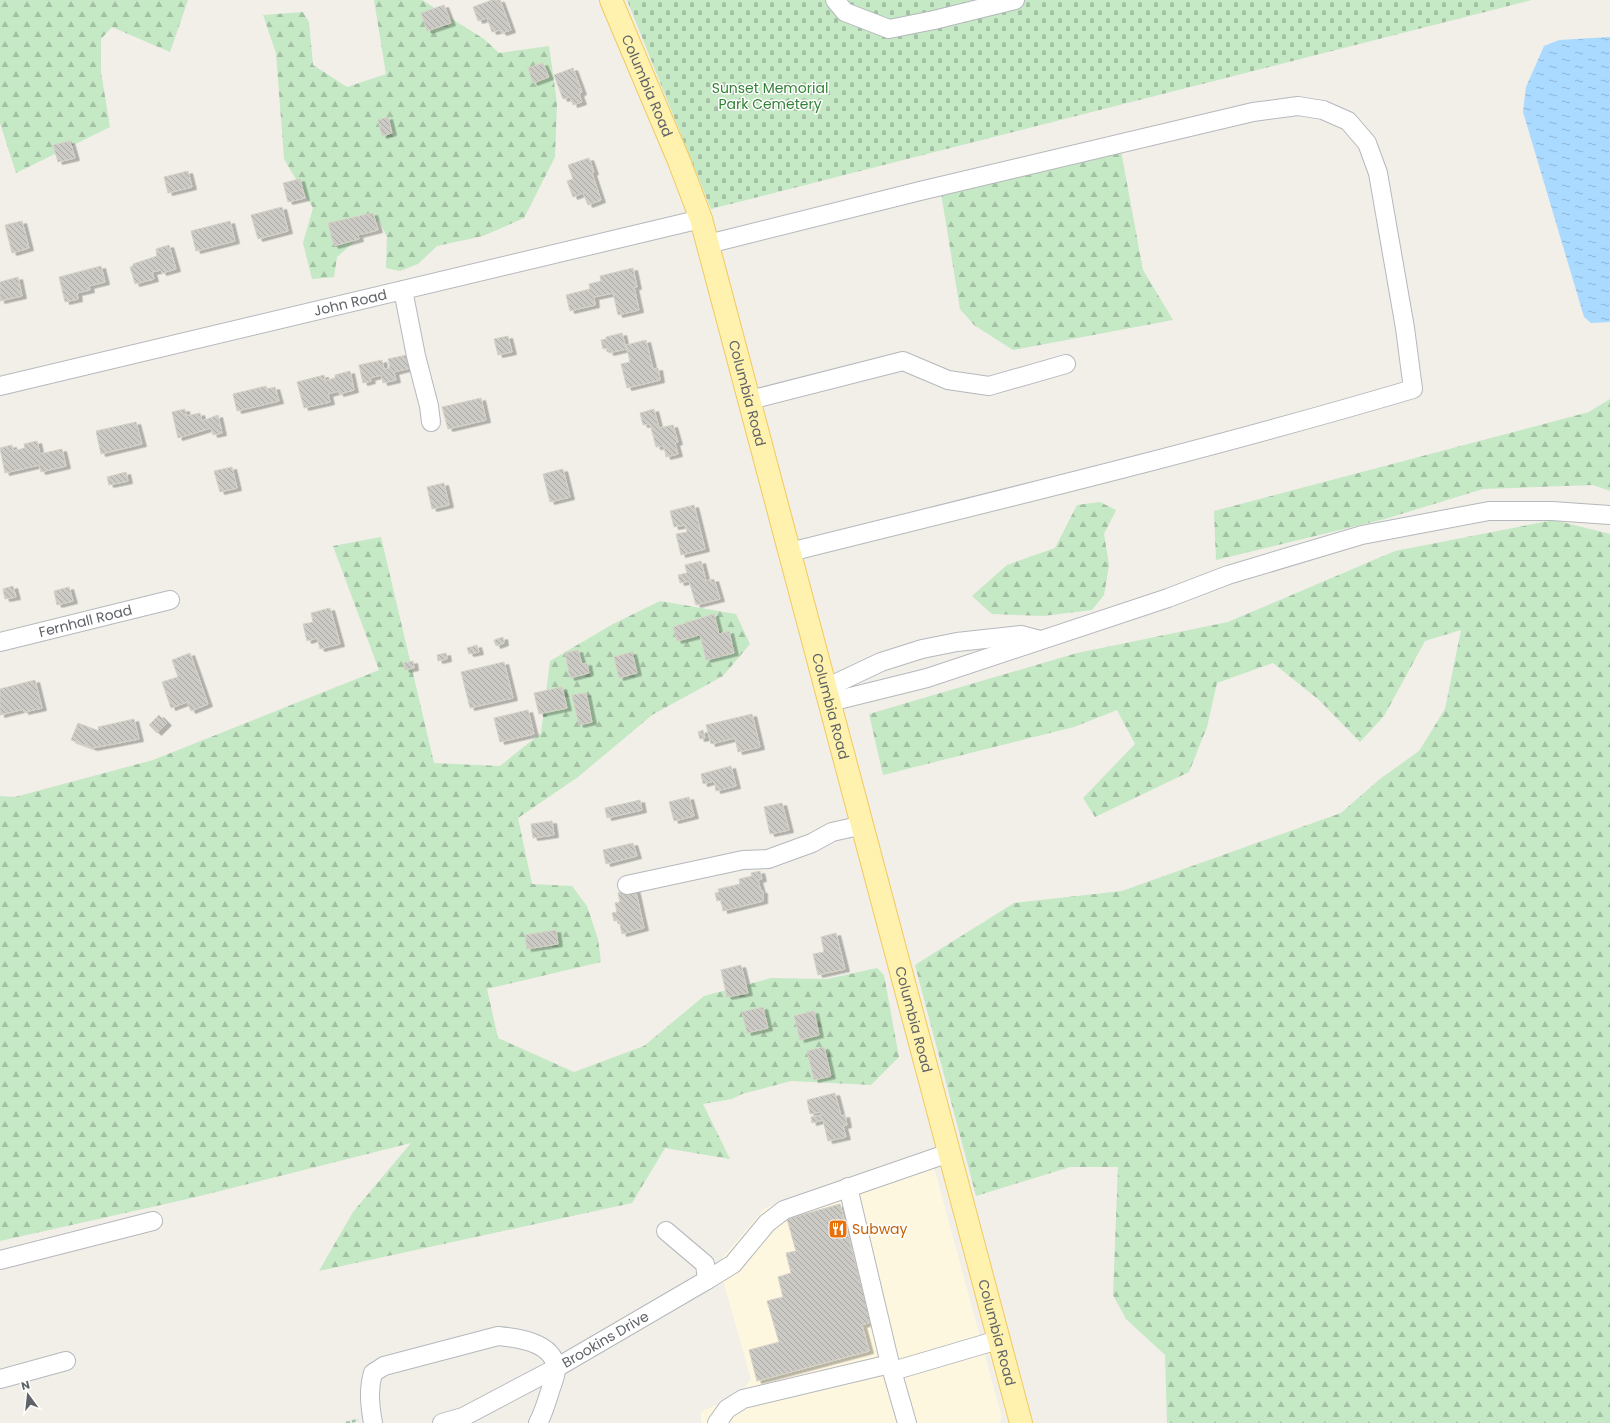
<svg xmlns="http://www.w3.org/2000/svg" width="1610" height="1423" viewBox="0 0 1610 1423" font-family="Poppins,sans-serif">
<style>
.commercial{fill:#fef7e0}
.forest{fill:url(#forest-firs)}
.cemetery{fill:url(#cemetery-stones)}
.water{fill:url(#water-ripples)}
.building{fill:url(#building-back-hatch);stroke:#d6d1c6;filter:url(#shadow)}
.lines{fill:none;stroke-linecap:round;stroke-linejoin:round}
.minor-casing{stroke:#b5b8bc;stroke-width:20}
.major-casing{stroke:#f2c960;stroke-width:24}
.path{stroke:#9cc7a9;stroke-width:2.5;stroke-dasharray:4 2;stroke-linecap:butt}
.minor{stroke:#fff;stroke-width:18}
.major{stroke:#fff2af;stroke-width:22}
.labels{text-anchor:middle;stroke-width:3;stroke-linejoin:round;paint-order:stroke}
.street-label{font-size:14px;fill:#5f6368;stroke:#fff}
.park-label{font-size:14px;fill:#348238;stroke:#fff}
.food-label{font-size:14px;fill:#c56008;stroke:#fff;text-anchor:start}
</style>
<defs>
<pattern id="forest-firs" width="22" height="20" patternUnits="userSpaceOnUse"><rect width="22" height="20" fill="#c5e8c5"/><path d="M5 1l3.5 6h-7zM16 11l3.5 6h-7z" fill="#a3c0a4"/></pattern>
<pattern id="cemetery-stones" width="16" height="16" patternUnits="userSpaceOnUse"><rect width="16" height="16" fill="#c5e8c5"/><path d="M2 7V4a2 2 0 0 1 4 0v3zM10 15v-3a2 2 0 0 1 4 0v3z" fill="#a3c0a4"/></pattern>
<pattern id="water-ripples" width="26" height="14" patternUnits="userSpaceOnUse"><rect width="26" height="14" fill="#aadaff"/><path d="M2 4q2-2 4 0t4 0M15 11q2-2 4 0t4 0" fill="none" stroke="#8eb4d2"/></pattern>
<pattern id="building-back-hatch" width="6" height="6" patternUnits="userSpaceOnUse"><rect width="6" height="6" fill="#cccac5"/><path d="M-1 5l2 2M0 0l6 6M5-1l2 2" fill="none" stroke="#a9a8a4"/></pattern>
<filter id="shadow"><feDropShadow dx="4.5" dy="2.5" stdDeviation="0" flood-color="#0004"/></filter>
</defs>
<rect width="100%" height="100%" fill="#f1efe8"/>
<path class="commercial" d="M920 1154 935 1171 1002 1418 999 1423H701V1412L741 1393 751 1379 718 1263 765 1208Z"/>
<path class="forest" d="M0 0H188L170 52 112 27 101 39V72L110 127 16 173 0 123Z
M374 0H422L484 39 499 53 549 46 557 103 555 157 524 218 483 236 437 246 418 264 400 271 386 268 387 237 379 220 337 257 334 277 312 279 303 243 313 208 284 159 276 53 263 15 303 12 309 22 313 65 347 87 386 74Z
M1121 151 1143 270 1173 320 1013 350 974 325 960 309 941 193Z
M1610 399V491L1593 485 1483 489 1385 519 1216 560 1214 511 1589 412Z
M1100 502 1116 510 1104 534 1109 565 1104 595 1092 610 1043 616 992 614 972 596 1007 565 1055 548 1077 505Z
M1554 520 1610 534V1423H1167L1165 1355 1126 1319 1113 1295 1118 1167H1070L976 1196 915 965 1014 903 1122 891 1341 813 1380 779 1419 751 1445 709 1461 630 1425 641 1384 716 1360 742 1319 700 1273 663 1217 683 1207 727 1189 772 1095 817 1083 798 1135 744 1117 710 1074 727 883 775 869 714 1077 653 1228 622 1395 551Z
M381 537 434 763 500 766 541 733 550 661 613 624 660 601 736 614 750 644 723 676 652 715 578 777 518 818 532 884 572 886 587 906 598 939 601 962 487 989 498 1038 574 1072 644 1046 704 996 771 978 827 979 877 968 884 975 899 1057 871 1085 791 1081 742 1094 732 1099 703 1104 730 1159 665 1148 632 1203 319 1271 353 1212 411 1143 192 1198 0 1241V796L15 797 153 760 379 670 333 546Z"/>
<path class="cemetery" d="M627 0H1532L711 209Z"/>
<path class="water" d="M1610 37V322L1591 323 1584 317 1523 112 1526 87 1544 46 1559 40Z"/>
<path class="building" d="M492 0H500L511 30 502 33 500 30 492 32 487 18 478 21 473 7Z
M444 5 451 23 427 31 421 13Z
M543 63 549 77 533 83 528 68Z
M573 68 582 92 579 94 582 102 573 105 570 97 563 99 554 75Z
M388 117 392 133 382 136 378 120Z
M70 141 75 158 58 162 53 145Z
M589 158 594 172 592 173 601 200 588 205 583 193 573 197 567 181 573 179 568 165Z
M188 171 192 187 168 193 164 177Z
M300 179 305 198 288 202 283 183Z
M282 207 288 231 258 239 251 215Z
M373 213 378 230 358 235 359 239 334 246 328 223Z
M22 221 29 248 12 253 5 225Z
M230 221 235 241 196 251 191 231Z
M169 245 176 269 162 273 161 270 152 272 154 279 135 284 130 267 133 266V264L157 256 156 249Z
M101 266 105 282 89 286 90 290 77 293 78 299 65 302 59 277Z
M633 268 637 287H634L639 310 618 315 613 293 594 297 595 305 570 311 566 295 590 289 589 284 601 281 600 276Z
M18 277 22 296 0 301V282Z
M622 333 626 349 609 353 608 348 603 349 601 340 606 339V337Z
M508 336 512 352 498 355 494 339Z
M646 340 653 369 658 368 660 380 627 388 621 364 630 362 626 345Z
M407 355 410 368 394 372 396 380 383 383 381 375 370 378 371 381 363 383 359 365 382 360 384 369 390 368 388 359Z
M350 371 354 390 339 394V391L328 394 330 402 304 408 297 382 324 375 325 381 335 378V375Z
M266 386 267 389 275 387 279 401 237 411 233 394Z
M481 398 486 420 448 429 442 407Z
M185 409 186 416 200 413 202 421 218 415 222 433 213 435 211 428 178 438 172 412Z
M654 409 659 428 673 425 678 442 675 443 678 454 666 457 664 446 656 447 650 424 643 425 640 413Z
M136 422 142 444 101 454 96 431Z
M37 441 40 454 62 449 66 466 41 472 39 465 5 473 0 448 12 445 13 451 25 448 24 444Z
M232 467 237 488 220 492 214 471Z
M563 469 570 497 550 502 543 474Z
M126 472 128 481 109 485 107 477Z
M444 483 449 505 432 509 427 487Z
M694 505 705 549 681 555 676 534 687 532 685 525 674 527 670 511Z
M701 561 706 581 714 579 720 599 696 605 689 581 680 583 678 575 687 573 685 565Z
M13 586 16 597 5 599 3 589Z
M69 587 73 601 57 605 54 591Z
M330 608 340 644 320 649 317 638 307 641 303 624 313 622 311 613Z
M714 614 719 634 729 631 734 653 706 660 700 635 677 641 673 627Z
M503 637 504 643 496 646 494 640Z
M477 645 479 652 469 654 467 648Z
M578 650 582 664 587 663 589 673 570 678 565 653Z
M632 652 637 673 619 678 614 657Z
M190 653 208 704 191 711 187 702 171 708 162 682 178 677 172 660Z
M446 653 447 659 438 661 437 655Z
M413 661 414 668 405 670 404 663Z
M504 662 513 698 470 708 461 672Z
M35 680 42 708 24 712V709L0 715V689Z
M562 687 567 708 539 714 534 693Z
M586 693 592 722 579 725 572 695Z
M528 710 534 734 500 742 494 718Z
M752 714 760 747 738 752 735 738 711 744 706 725Z
M159 715 167 723 157 733 149 725Z
M134 719 139 739 93 748 71 740 78 723 99 731 98 727Z
M703 730 705 738 700 739 698 732Z
M731 766 736 786 716 791 714 781 703 784 701 774Z
M689 797 694 816 674 821 669 802Z
M640 800 642 810 607 818 605 808Z
M782 803 789 830 770 834 764 807Z
M552 821 554 835 533 838 531 824Z
M633 843 637 856 606 864 603 850Z
M760 871 762 879 758 880 761 891H763V901L723 911 721 900 717 901 715 893 719 892 718 889 740 884 739 879 752 876 751 873Z
M635 888 644 928 622 934 619 920 614 921 612 913 617 912 615 903 620 902 618 893Z
M556 930 558 944 527 949 525 935Z
M836 933 845 969 818 975 813 954 824 952 821 937Z
M741 965 748 993 727 997 721 970Z
M763 1007 768 1028 747 1033 742 1012Z
M814 1011 819 1035 800 1040 794 1016Z
M824 1047 831 1076 814 1080 807 1051Z
M835 1093 841 1116 845 1115 847 1125 843 1126 846 1137 828 1141 823 1120 812 1123 811 1117 822 1115 821 1112 810 1114 807 1100Z
M840 1204 871 1322 862 1325 869 1351 757 1381 749 1350 779 1342 767 1301 783 1297 778 1277 791 1273 786 1253 796 1251 787 1219Z"/>
<g class="lines">
<g class="minor-casing">
<g id="minor">
<path d="M835 0 845 12 889 29 934 20 1015 0"/>
<path d="M708 244 920 191 1253 112 1298 106 1323 110 1348 121 1367 143 1378 173 1405 328 1413 389C1207 450 998 500 790 552"/>
<path d="M403 290 416 356 429 406 431 422"/>
<path id="s1" d="M0 386 701 219"/>
<path d="M750 400 903 361 948 380 989 386 1066 364"/>
<path id="s2" d="M0 642 170 600"/>
<path d="M826 688 881 662 922 649 957 642 1021 635 1040 640"/>
<path d="M830 702 927 678 1168 598 1228 575 1362 535 1489 511H1552L1610 515"/>
<path d="M627 885 743 860 768 859 812 843 832 832 863 825"/>
<path d="M848 1187 890 1364 907 1423"/>
<path d="M0 1260 153 1221"/>
<path d="M707 1280 733 1264 767 1223 784 1210 949 1153"/>
<path d="M893 1371 998 1340"/>
<path d="M0 1379 66 1361"/>
<path d="M373 1423C370 1406 368 1390 373 1373L384 1366 498 1336C518 1338 552 1342 556 1367 557 1373 553 1382 551 1388 547 1401 544 1412 538 1423"/>
<path id="s3" d="M442 1423 463 1417 556 1368 707 1280 705 1264 666 1231"/>
<path d="M717 1423 727 1409 743 1399 890 1364"/>
</g>
</g>
<g class="major-casing">
<g id="major">
<path id="s4" d="M611 0 679 161 701 219 1021 1423"/>
</g>
</g>
<path class="path" d="M346 1423 358 1420"/>
<use href="#minor" class="minor"/>
<use href="#major" class="major"/>
</g>
<defs>
<g id="restaurant-square" transform="scale(1)"><rect x="-9" y="-9" width="18" height="18" rx="4" fill="#e8710a" stroke="#fff"/><path d="M-5-6h1v4h1v-4h1v4h1v-4h1v5L-1.5 .5V6h-2V.5L-5-1ZM5-6V6H3V1.5H1.5Q1.5-4 5-6Z" fill="#fff"/></g>
</defs>
<g fill-rule="evenodd">
<use href="#restaurant-square" x="838" y="1229"/>
</g>
<g class="labels">
<g class="street-label">
<text dy="5" stroke="none"><textPath href="#s4" startOffset="93">Columbia Road</textPath></text>
<text dy="5" stroke="none"><textPath href="#s1" startOffset="360">John Road</textPath></text>
<text dy="5" stroke="none"><textPath href="#s4" startOffset="417">Columbia Road</textPath></text>
<text dy="5" stroke="none"><textPath href="#s2" startOffset="88">Fernhall Road</textPath></text>
<text dy="5" stroke="none"><textPath href="#s4" startOffset="741">Columbia Road</textPath></text>
<text dy="5" stroke="none"><textPath href="#s4" startOffset="1065">Columbia Road</textPath></text>
<text dy="5" stroke="none"><textPath href="#s4" startOffset="1389">Columbia Road</textPath></text>
<text dy="5" stroke="none"><textPath href="#s3" startOffset="184">Brookins Drive</textPath></text>
</g>
<g class="park-label">
<text x="770" y="93">Sunset Memorial<tspan x="770" dy="16">Park Cemetery</tspan></text>
</g>
<g class="food-label">
<text x="852" y="1234">Subway</text>
</g>
</g>
<g transform="translate(28 1395) rotate(345)" stroke="#ffffff" stroke-width="3" paint-order="stroke">
<path d="M0-3L7 15L0 10L-7 15Z" fill="#5f6368"/>
<text y="-6" font-size="11" font-weight="bold" text-anchor="middle" fill="#5f6368">N</text>
</g>
</svg>
